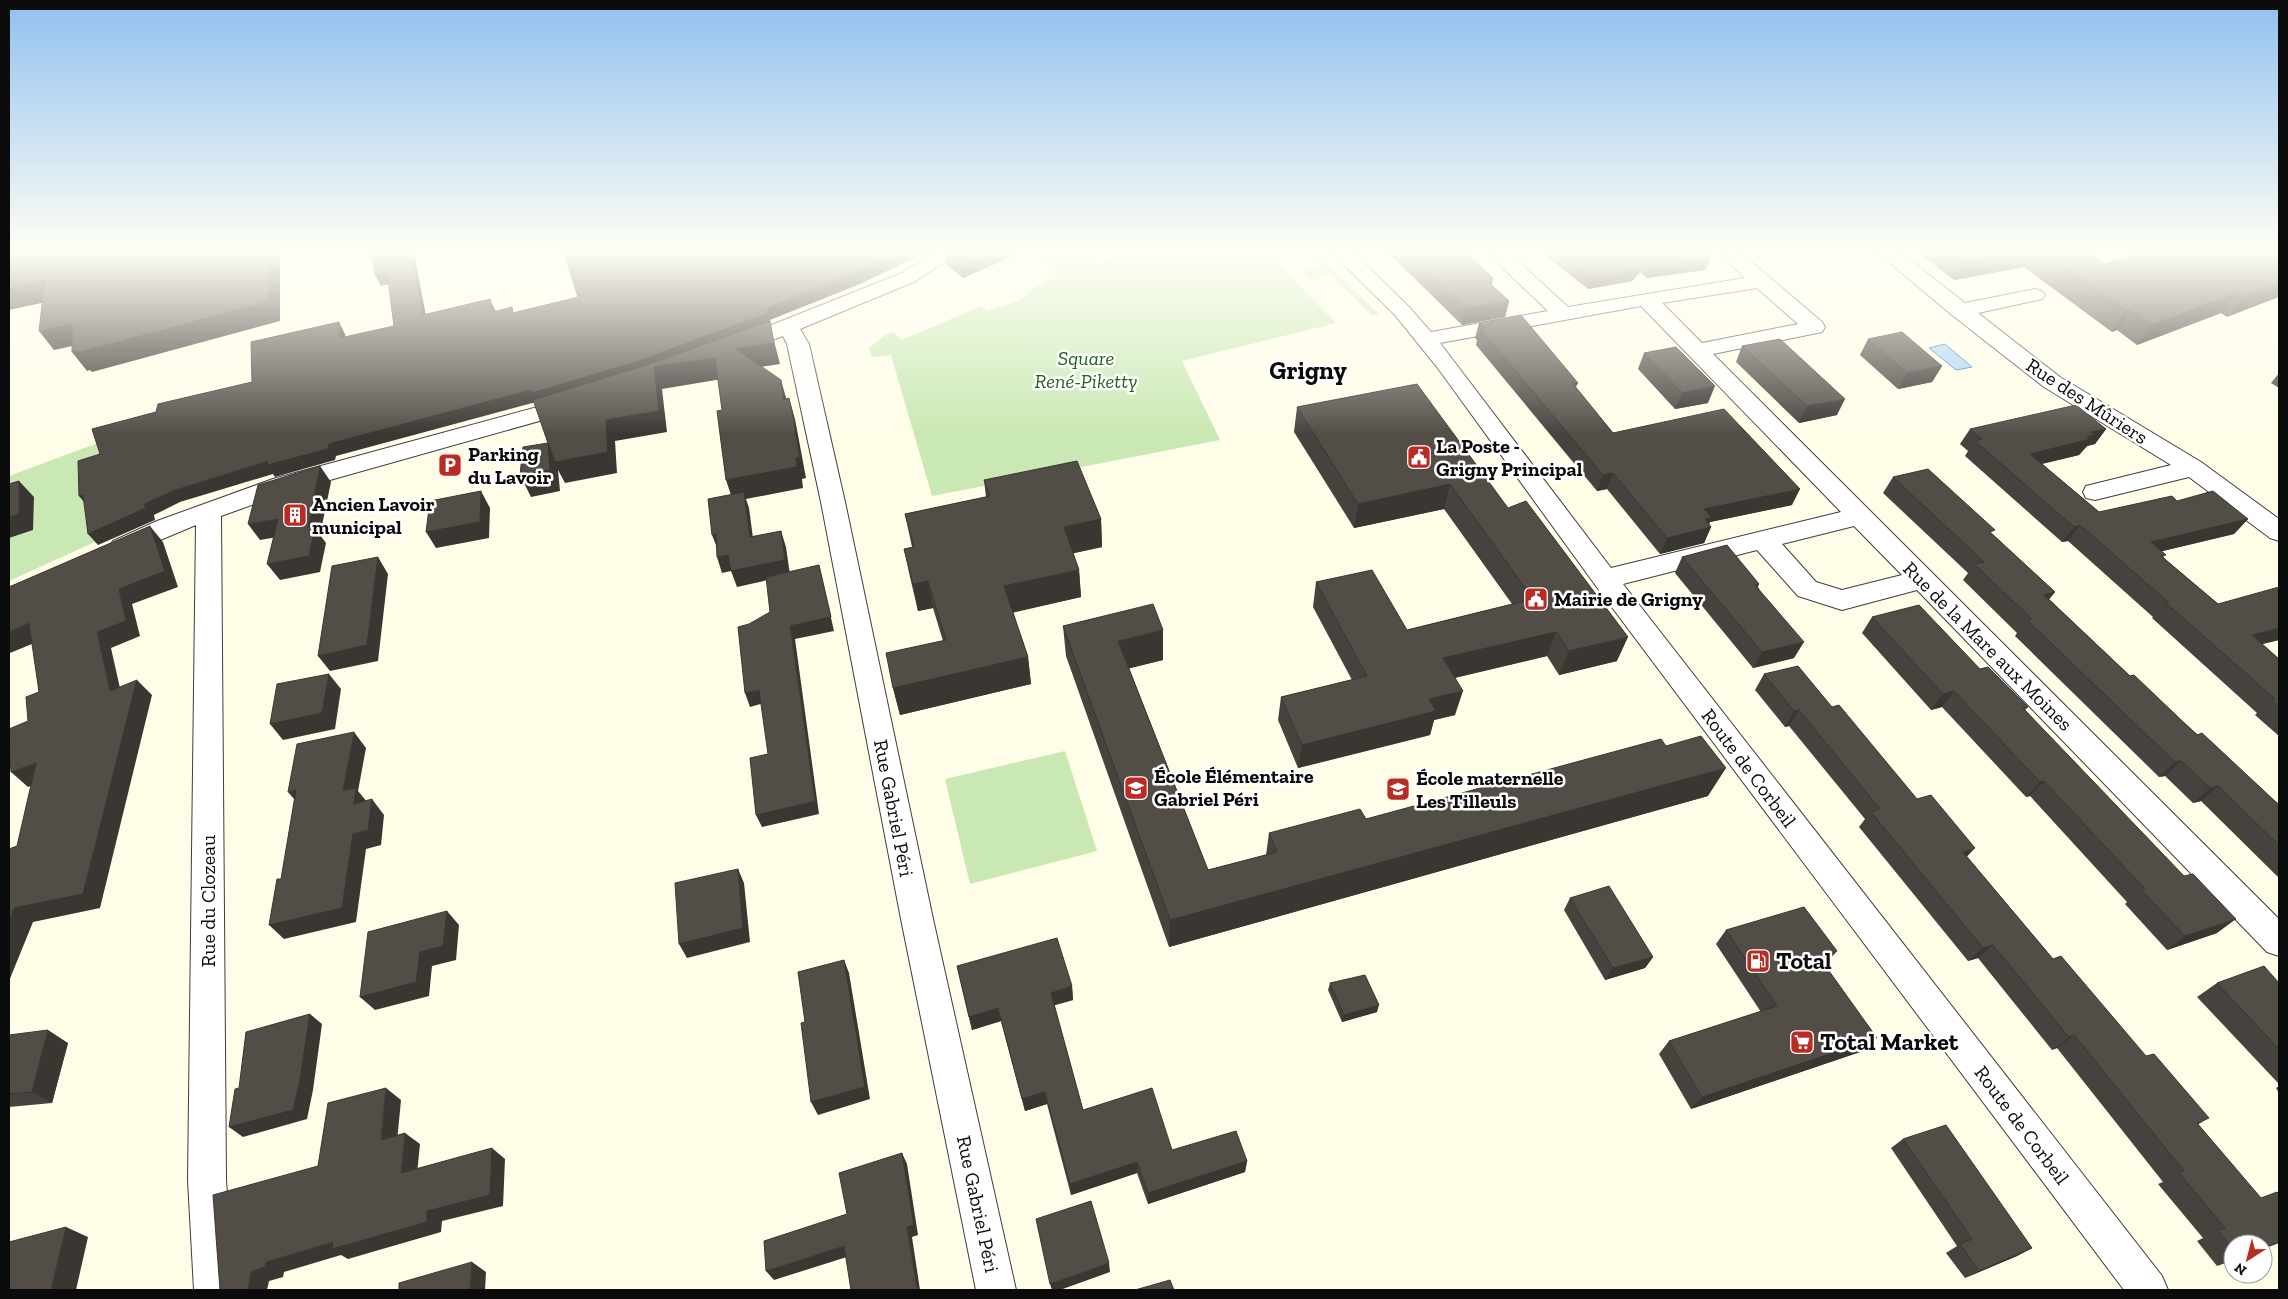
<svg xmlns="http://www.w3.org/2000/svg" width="2288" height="1299" viewBox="0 0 2288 1299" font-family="'Zilla Slab',serif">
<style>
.green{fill:#c9e8b3}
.water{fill:#aed3f6;stroke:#3581cc}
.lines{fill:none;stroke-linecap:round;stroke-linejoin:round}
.minor-casing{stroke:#3e3e3e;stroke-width:2}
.minor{fill:#fff;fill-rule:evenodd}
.wall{fill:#47423d}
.shaded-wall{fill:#3a3632}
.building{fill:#534d47;stroke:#3a3632}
.labels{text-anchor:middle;stroke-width:5;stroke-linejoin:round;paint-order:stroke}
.park-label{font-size:20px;font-style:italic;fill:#24611c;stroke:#fff}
.street-label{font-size:20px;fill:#0b0b0b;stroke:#fff}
.poi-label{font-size:20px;font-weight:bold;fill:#0b0b0b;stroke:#fff;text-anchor:start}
.near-poi-label{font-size:24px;font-weight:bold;fill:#0b0b0b;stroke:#fff;text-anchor:start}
.district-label{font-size:25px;font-weight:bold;fill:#0b0b0b;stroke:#fff}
</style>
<rect width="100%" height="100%" fill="#fffde8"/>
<path class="green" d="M1058 253H1087L1100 264 1126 253H1268L1336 323 1182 361 1220 440 932 496 891 355 872 357 869 348 884 336 893 332 902 340 981 306 988 311 1022 299 1034 288 1058 276 1040 261Z
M1308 253H1317L1379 314 1372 316 1331 275C1319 278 1309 284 1303 272L1321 266Z
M119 435 97 541 9 581V476Z
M1065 751 1097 851 970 884 945 779Z"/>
<path class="water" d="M1945 344 1972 367 1956 370 1929 348Z"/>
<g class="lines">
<g class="minor-casing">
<path id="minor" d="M932 253H960L957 257 943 263 916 281 800 329 809 344 845 502 933 919 1016 1290H976L901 919 821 502 787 344 783 336 737 354 729 352 726 347 729 342 902 273Z
M1332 253H1354L1409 307 1431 332 1548 311 1487 253H1509L1568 307 1745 278 1719 253H1741L1822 322 1825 327 1822 332 1713 354 2279 919V956L2267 952 1917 590 1842 610 1798 596 1757 550 1623 584 2162 1276 2168 1290H2124L1596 586 1437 367 1395 315ZM1757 288 1798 324 1702 343 1662 303ZM1641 306 1841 512 1611 568 1440 343ZM1854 526 1902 575 1842 590 1816 582 1782 544Z
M1878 253H1901L1965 303 2035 289 2042 291 2045 295 2042 299 1978 313 2060 377 2201 462 2279 519V541L2270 538 2189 477 2095 500 2086 498 2083 492 2086 486 2171 465 2044 387 1952 315Z
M574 397 582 399 585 404 582 409 291 491 221 516 226 1180 234 1290H194L188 1180 196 525 122 556 113 553 109 547 113 541 157 521 273 479Z"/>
</g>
<use href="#minor" class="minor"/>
</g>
<path class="wall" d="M944 253H1020L963 278 946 264Z
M1388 253H1466L1493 278 1492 285 1509 301 1505 317 1462 325 1408 272Z
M1542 253H1704L1710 259 1705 270 1647 278 1640 272 1632 281 1588 289Z
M1919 253H2090L2105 264 2279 253 2227 317 2221 313 2137 345 2117 330 2112 332 2024 267 1954 280Z
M1479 323 1578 383 1576 387 1613 433 1792 505 1710 522 1709 524 1711 527 1704 543 1660 554 1607 489 1597 491 1476 345 1477 340 1475 338Z
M1868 339 1942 366 1932 382 1898 389 1860 355Z
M1742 346 1837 415 1799 423 1736 362Z
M1644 353 1708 403 1675 409 1638 369Z
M2279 373V388L2271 383Z
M1417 384 1617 661 1559 675 1547 656 1455 678V715L1434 720 1430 735 1298 768 1278 720 1281 697 1352 680 1313 607 1316 582 1407 630 1512 604 1444 509 1354 528 1294 432 1297 407Z
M1970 429H2106L2095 444 2087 446 2079 455 2042 464 2099 512 2177 501 2248 519 2234 534 2162 551 2164 558 2218 604 2279 640 2262 644 2279 659V736L2255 715 2257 713 2152 618 2153 617 2068 541 2062 542 1965 456 1968 451 1960 444Z
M1893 477 1992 534 2055 592 2049 599 2130 676 2277 803H2279V878L2201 801 2193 803 2165 776 2159 777 2015 636 2017 633 1963 580 1968 573 1883 493Z
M984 480 1101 519 1102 547 1073 553 1079 570 1081 597 1013 612 1028 657 1031 684 900 715 893 688 943 641 933 608 918 611 910 577 904 549 912 547 905 514 986 497Z
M1682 557 1759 584 1758 587 1794 658 1753 668 1675 573Z
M1872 617 1980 669 2028 707 2025 710 2217 933 2167 950 2125 904 2127 902 2030 796 2026 797 1942 707 1931 710 1862 633Z
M1063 626 1163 660 1129 668 1208 870 1266 855 1269 833 1366 819 1666 746 1708 796 1169 947 1066 656Z
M1764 674 1832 707 1917 799 1967 857 2053 959 2198 1124 2233 1244V1260L2217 1266 2197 1241 2203 1238 2158 1184 2163 1182 2057 1048 2052 1050 1978 958 1968 961 1859 827 1865 819 1789 726 1785 727 1755 690Z
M1570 898 1653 957 1645 968 1605 980 1564 910Z
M1726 930 1825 965 1863 1051 1691 1109 1659 1054 1669 1041 1761 1012 1716 944Z
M957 966 1072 986 1073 1000 1054 1005 1083 1110 1172 1150 1247 1161 1245 1172 1148 1204 1137 1173 1071 1195 1047 1104 1025 1111 1001 1021 972 1030Z
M1330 983 1377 1012 1342 1022 1328 990Z
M2217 983H2279V1084L2197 997Z
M9 1035 68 1043 52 1103 9 1107Z
M2279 1086V1093L2276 1088Z
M1903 1139 2032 1248 2017 1256 1965 1278 1946 1253 1957 1246 1891 1148Z"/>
<path class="shaded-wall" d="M9 253H63L9 265Z
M269 253H280V321L92 372 90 370 87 371 72 352Z
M411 253H414L428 326 423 315Z
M899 253H925L860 284 770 320 771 325H770L780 364 742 370 736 349 770 325 715 358 722 379 662 389 667 432 615 441 617 473 565 483 558 470 560 491 531 497 520 475 548 443 536 402 336 456 335 460 275 477 273 474 180 502 154 515 155 520 98 545 88 534 144 504 172 491 268 461 329 444 767 308Z
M993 253H1020L963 278 962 267Z
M2001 253H2032L2024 267 1954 280 1965 260Z
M1710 259 1705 270 1647 278 1651 267Z
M1644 261 1640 272 1632 281 1588 289 1591 278Z
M387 272 393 283 381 286 375 275Z
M1493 278 1490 294 1486 280Z
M45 280 60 299 9 310V288Z
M2279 282V297L2227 317 2243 296Z
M2237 293 2221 313 2137 345 2152 325Z
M490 299 495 310 498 323 493 312Z
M1509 301 1505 317 1462 325 1465 309Z
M2131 310 2117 330 2112 332 2126 311Z
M339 322 345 334 347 349 340 338Z
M72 324 86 343 54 350 39 331Z
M1942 366 1932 382 1898 389 1907 373Z
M781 380 787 401 783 400Z
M1715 386 1708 403 1675 409 1682 393Z
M789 398 795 419 806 478 802 479 803 488 746 499 749 508 755 553 733 501 726 480 796 458Z
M1845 399 1837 415 1799 423 1807 406Z
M2106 429 2095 444 2087 446 2079 455 2019 469 2030 454 2091 432Z
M320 466 331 482 320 535 326 543 320 572 280 580 267 564 308 528Z
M1613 473 1607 489 1597 491 1603 475Z
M19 481 34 497 33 530 9 538V517Z
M1450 484 1444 509 1354 528 1358 504Z
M1800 489 1792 505 1710 522 1707 529 1711 527 1704 543 1660 554 1667 538 1704 509Z
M481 491 490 508 489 538 436 548 426 532Z
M83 495 89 508 79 496Z
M278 519 289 535 260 540 248 524Z
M1101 519 1102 547 1066 555 1064 527Z
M2248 519 2234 534 2138 557 2151 542Z
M2080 525 2068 541 2062 542 2074 527Z
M150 526 163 542 178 587 132 604 140 636 111 648 124 706 110 691 97 632Z
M781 531 786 547 790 575 737 587 731 571 722 573 717 557Z
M716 534 718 550 712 535Z
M378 557 388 574 378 661 330 671 318 656Z
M819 565 834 631 795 639 819 814 762 827 756 815 815 801 790 626Z
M1079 570 1081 597 1007 614 1004 586Z
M928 581 933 608 918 611 913 584Z
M2055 592 2042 608 2044 595Z
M29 623 44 639 10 653 9 652V632Z
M2279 628V640L2237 650 2252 635Z
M1163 630V660L1119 671 1118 641Z
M1556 632 1547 656 1436 682 1443 658Z
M1628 637 1617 661 1559 675 1569 651Z
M1804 642 1794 658 1753 668 1762 652Z
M1028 657 1031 684 900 715 893 688Z
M329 674 341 689 335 729 283 740 270 724Z
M137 680 152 695 100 908 33 922 9 981V921L14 908Z
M759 690 764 703 750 707 745 693Z
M1463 691 1455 715 1434 720 1430 735 1298 768 1302 745 1429 699Z
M1954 691 1942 707 1931 710 1943 694Z
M1799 710 1789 726 1785 727 1794 711Z
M354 732 366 748 358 791 368 803 366 819 343 790Z
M2181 761 2165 776 2159 777 2175 762Z
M36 763 53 777 28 787 11 772Z
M1726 768 1708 796 1169 947 1170 920Z
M2044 781 2030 796 2026 797 2040 782Z
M2218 786 2201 801 2193 803 2210 788Z
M296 790 301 807 288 792Z
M372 799 384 815 381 845 366 849 356 922 284 939 269 925Z
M1975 848 1961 863 1963 852Z
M738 869 744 883 750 942 687 958 679 944Z
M447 911 459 925 456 960 432 966 429 996 375 1010 360 997 420 952Z
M2236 919 2217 933 2167 950 2185 936Z
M1993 945 1978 958 1968 961 1983 948Z
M1837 951 1825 965 1819 957Z
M1653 957 1645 968 1605 980 1613 968Z
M844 960 849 973 870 1099 818 1115 811 1102Z
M1072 986 1073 1000 1052 1006 1051 993Z
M1379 1005 1377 1012 1342 1022 1344 1015Z
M998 1008 1001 1021 972 1030 969 1017Z
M310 1014 322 1024 313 1090 307 1119 243 1137 229 1127Z
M48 1030 68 1043 52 1103 32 1092Z
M2074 1035 2057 1048 2052 1050 2069 1037Z
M1877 1038 1863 1051 1691 1109 1702 1097Z
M386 1088 401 1100 396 1152 381 1140Z
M1045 1092 1047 1104 1025 1111 1022 1099Z
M2209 1118 2188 1130 2197 1123Z
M405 1133 420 1144 416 1184 401 1173Z
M492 1148 505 1159 503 1206 442 1221 441 1232 348 1259 341 1255 284 1272 283 1277 269 1281 267 1290H248L251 1272 266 1262 333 1242 427 1211Z
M902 1153 907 1164 918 1235 912 1237 920 1290H917L907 1227Z
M1247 1161 1245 1172 1148 1204V1193Z
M1137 1162V1173L1071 1195 1070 1184Z
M66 1227 88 1237 76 1290H51Z
M2279 1242V1243L2263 1249V1248Z
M844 1246 850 1256 774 1280 766 1271Z
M2032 1248 2017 1256 1965 1278 1979 1271Z
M2233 1259V1260L2217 1266Z
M472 1262 486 1272 485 1290H470Z
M1109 1263 1110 1272 1060 1290H1052L1050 1284Z"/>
<path class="building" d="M35 253H269L268 302 77 353V351L72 352V324L39 331 45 280 9 288V259Z
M372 253H411L423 315 490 299 493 312 512 307 513 313 578 297 564 253H899L857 272 767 308 768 313 639 361 532 393 531 390 329 444 328 449 267 465 268 461 172 491 144 504 146 508 88 534 83 495 79 496 78 461 100 454 92 429 156 412 158 404 252 382 251 342 339 322 340 338 394 326 387 272 375 275Z
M945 253H993L962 267Z
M1408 253H1466L1493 278 1486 280 1509 301 1465 309Z
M1560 253H1704L1710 259 1651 267 1644 261 1635 270 1591 278Z
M1957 253H2001L1965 260Z
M2044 253H2090L2105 264 2136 253H2279V282L2243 296 2237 293 2152 325 2131 310 2126 311Z
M1521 315 1578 383 1573 384 1613 433 1724 409 1800 489 1704 509 1712 518 1705 519 1711 527 1667 538 1613 473 1603 475 1480 329 1485 328 1479 323Z
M770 321 774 343 736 349 781 380 783 400 789 398 792 411 800 457 796 458 797 467 726 480 717 411 722 410 715 358 654 367 659 411 606 420 608 452 555 462 548 443 550 470 520 475 523 447 548 443 533 400 647 365Z
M1902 332 1942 366 1907 373 1868 339Z
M1780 339 1845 399 1807 406 1742 346Z
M1676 347 1715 386 1682 393 1644 353Z
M1417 384 1508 508 1526 501 1628 637 1569 651 1556 632 1443 658 1463 691 1429 699 1436 711 1302 745 1281 697 1367 676 1316 582 1372 570 1407 630 1533 599 1450 484 1358 504 1297 407Z
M2076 405 2106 429 2091 432 2095 435 2087 437 2091 439 2030 454 2099 512 2172 496 2177 501 2213 491 2248 519 2151 542 2166 555 2161 556 2218 604 2279 587V628L2252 635 2279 659V707L2272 700 2275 699 2166 603 2168 602 2080 525 2074 527 1975 441 1982 439 1970 429Z
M1077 461 1101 519 1064 527 1079 570 1004 586 1028 657 893 688 886 653 946 640 928 581 913 584 904 549 914 547 905 514 990 496 984 480Z
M320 466 308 528 315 527 309 556 267 564 278 519 248 524 258 485Z
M1928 469 1995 530 1990 532 2055 592 2044 595 2130 676 2134 675 2197 735 2202 733 2277 803H2279V845L2218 786 2210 788 2181 761 2175 762 2027 620 2032 619 1974 564 1984 562 1893 477Z
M19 481V514L9 517V484Z
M481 491 480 522 426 532 430 501Z
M744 492 750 537 781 531 785 560 731 571 728 555 717 557 716 534 712 535 708 499Z
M150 526 165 571 119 589 126 621 97 632 110 691 137 680 83 894 14 908 9 921V849L17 846 36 763 11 772 9 742V729L28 721 26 697 39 692 29 623 9 632V587Z
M1727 545 1759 584 1755 585 1804 642 1762 652 1682 557Z
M378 557 367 645 318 656 332 566Z
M819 565 831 617 790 626 815 801 756 815 750 758 768 754 759 690 745 693 738 627 749 624 770 612 766 577Z
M1153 604 1163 630 1118 641 1208 870 1277 852 1269 833 1360 809 1366 819 1661 739 1666 746 1701 736 1726 768 1170 920 1063 626Z
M1919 605 1980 669 1988 667 2028 707 2023 708 2184 876 2193 874 2236 919 2185 936 2141 890 2145 889 2044 781 2040 782 1954 691 1943 694 1872 617Z
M1798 666 1832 707 1839 705 1917 799 1931 795 1975 848 1963 852 2053 959 2061 956 2146 1056 2154 1054 2209 1118 2197 1123 2261 1198 2277 1192 2279 1194V1242L2263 1248V1244H2233V1249L2218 1231 2225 1228 2179 1173 2184 1171 2074 1035 2069 1037 1993 945 1983 948 1871 812 1880 809 1799 710 1794 711 1764 674Z
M329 674 322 713 270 724 277 684Z
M354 732 343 790 356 788 354 804 372 799 368 830 353 834 342 908 269 925 277 879H281L296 790 288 792 297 744Z
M738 869 743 928 679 944 675 883Z
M1609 886 1653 957 1613 968 1570 898Z
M1804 907 1837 951 1819 957 1877 1038 1702 1097 1669 1041 1777 1006 1726 930Z
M447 911 443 946 420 952 416 982 360 997 368 932Z
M1057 938 1072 986 1051 993 1083 1110 1152 1088 1172 1150 1236 1131 1247 1161 1148 1193 1137 1162 1070 1184 1045 1092 1022 1099 998 1008 969 1017 957 966Z
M844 960 865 1087 811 1102 801 1023 805 1022 798 972Z
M2264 966 2279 983V1049L2217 983Z
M1365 975 1379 1005 1344 1015 1330 983Z
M310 1014 300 1080 293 1110 229 1127 235 1089 239 1088 246 1032Z
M48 1030 32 1092 9 1094V1035Z
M386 1088 381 1140 405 1133 401 1173 492 1148 490 1195 427 1211V1222L332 1249 333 1242 266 1262 265 1267 251 1272 248 1290H220L213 1195 318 1166 328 1103Z
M1946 1125 2032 1248 1979 1271 1960 1244 1972 1239 1903 1139Z
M902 1153 914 1225 907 1227 917 1290H851L844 1246 766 1271 764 1241 847 1214 839 1173Z
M1091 1201 1109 1263 1050 1284 1036 1219Z
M66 1227 51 1290H9V1242Z
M472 1262 470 1290H399V1283Z
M1170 1280 1174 1290H1135Z"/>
<linearGradient id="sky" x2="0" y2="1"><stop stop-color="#91c0ee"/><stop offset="0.58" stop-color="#fffef5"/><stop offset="1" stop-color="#fffef5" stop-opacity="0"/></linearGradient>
<rect width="2288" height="435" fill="url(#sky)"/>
<defs>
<g id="civic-square" transform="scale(1.25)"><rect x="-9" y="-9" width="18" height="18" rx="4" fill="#b92c24" stroke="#fff"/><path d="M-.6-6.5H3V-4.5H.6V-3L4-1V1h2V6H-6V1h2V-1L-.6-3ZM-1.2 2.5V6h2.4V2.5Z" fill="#fff"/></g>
<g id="parking-square" transform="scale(1.25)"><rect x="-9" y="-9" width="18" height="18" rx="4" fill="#b92c24" stroke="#fff"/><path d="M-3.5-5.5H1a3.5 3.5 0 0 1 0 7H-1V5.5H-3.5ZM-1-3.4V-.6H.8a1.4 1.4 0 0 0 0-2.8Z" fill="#fff"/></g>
<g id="building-square" transform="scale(1.25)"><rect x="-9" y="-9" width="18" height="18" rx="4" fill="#b92c24" stroke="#fff"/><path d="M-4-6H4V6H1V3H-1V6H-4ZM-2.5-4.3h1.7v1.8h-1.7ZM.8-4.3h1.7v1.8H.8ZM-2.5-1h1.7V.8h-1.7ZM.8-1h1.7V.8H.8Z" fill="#fff"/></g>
<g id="school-square" transform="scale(1.25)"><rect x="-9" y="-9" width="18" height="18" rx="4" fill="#b92c24" stroke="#fff"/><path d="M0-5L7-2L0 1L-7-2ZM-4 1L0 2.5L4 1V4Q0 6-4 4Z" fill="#fff"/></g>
<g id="fuel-square" transform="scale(1.25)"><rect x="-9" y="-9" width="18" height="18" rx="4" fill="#b92c24" stroke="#fff"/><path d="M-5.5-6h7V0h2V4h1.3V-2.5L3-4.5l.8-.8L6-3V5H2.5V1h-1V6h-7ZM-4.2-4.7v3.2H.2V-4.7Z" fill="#fff"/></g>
<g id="supermarket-square" transform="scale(1.25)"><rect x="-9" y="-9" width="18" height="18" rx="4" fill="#b92c24" stroke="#fff"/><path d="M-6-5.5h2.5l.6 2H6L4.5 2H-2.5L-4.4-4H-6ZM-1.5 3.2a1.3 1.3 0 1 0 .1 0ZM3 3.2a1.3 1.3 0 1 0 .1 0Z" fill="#fff"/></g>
</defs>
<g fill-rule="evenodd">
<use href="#civic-square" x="1419" y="457"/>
<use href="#parking-square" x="450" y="465"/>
<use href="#building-square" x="295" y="515"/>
<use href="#civic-square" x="1536" y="599"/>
<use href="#school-square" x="1136" y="788"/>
<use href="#school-square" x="1398" y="789"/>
<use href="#fuel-square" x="1758" y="961"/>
<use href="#supermarket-square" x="1802" y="1042"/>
</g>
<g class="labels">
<g class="park-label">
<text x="1086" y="365">Square<tspan x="1086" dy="23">René-Piketty</tspan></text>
</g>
<g class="street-label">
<text transform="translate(2087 401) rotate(33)" y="7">Rue des Mûriers</text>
<text transform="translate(1988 646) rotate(45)" y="7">Rue de la Mare aux Moines</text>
<text transform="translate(1749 768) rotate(53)" y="7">Route de Corbeil</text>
<text transform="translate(894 808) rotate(79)" y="7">Rue Gabriel Péri</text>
<text transform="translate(208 901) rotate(-90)" y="7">Rue du Clozeau</text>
<text transform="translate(2022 1125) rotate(53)" y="7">Route de Corbeil</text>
<text transform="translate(978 1204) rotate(78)" y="7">Rue Gabriel Péri</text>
</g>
<g class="poi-label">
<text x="1436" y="453">La Poste -<tspan x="1436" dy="23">Grigny Principal</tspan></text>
<text x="468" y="461">Parking<tspan x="468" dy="23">du Lavoir</tspan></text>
<text x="312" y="511">Ancien Lavoir<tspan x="312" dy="23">municipal</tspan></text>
<text x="1554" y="606">Mairie de Grigny</text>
<text x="1154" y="783">École Élémentaire<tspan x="1154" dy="23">Gabriel Péri</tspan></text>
<text x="1416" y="785">École maternelle<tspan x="1416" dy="23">Les Tilleuls</tspan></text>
</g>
<g class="near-poi-label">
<text x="1776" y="969">Total</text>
<text x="1820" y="1050">Total Market</text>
</g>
<g class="district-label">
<text x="1308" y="379">Grigny</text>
</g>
</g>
<rect width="2288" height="1299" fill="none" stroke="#0b0b0b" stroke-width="20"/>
<g transform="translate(2248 1259) rotate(216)"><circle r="24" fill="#ffffff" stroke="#9d9d9d"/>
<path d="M0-4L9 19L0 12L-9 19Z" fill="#b92c24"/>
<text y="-8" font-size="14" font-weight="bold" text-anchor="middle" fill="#0b0b0b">N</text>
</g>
</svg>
